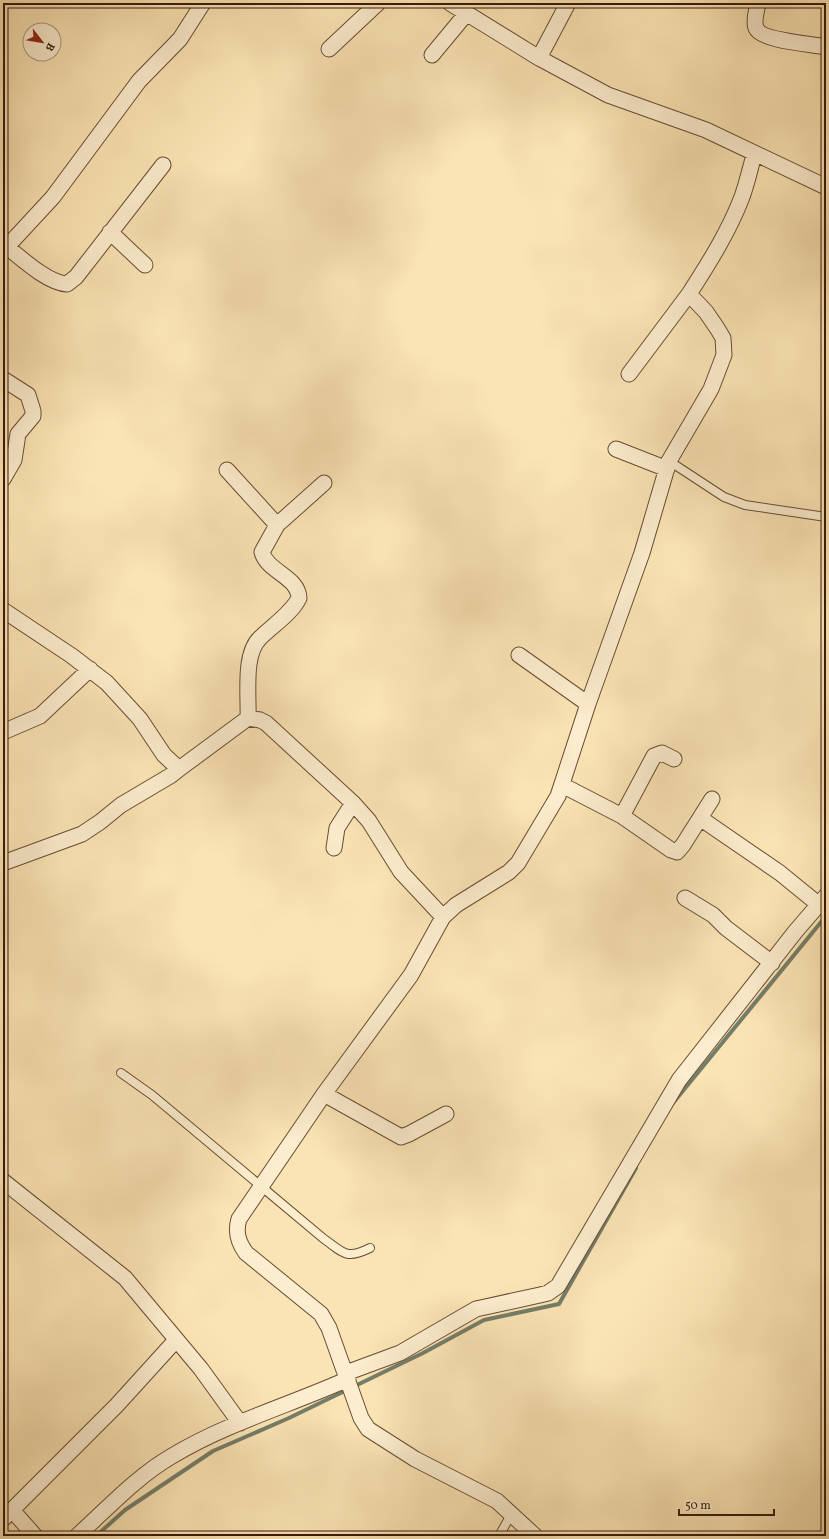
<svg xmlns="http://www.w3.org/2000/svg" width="829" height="1539" viewBox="0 0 829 1539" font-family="Vollkorn,serif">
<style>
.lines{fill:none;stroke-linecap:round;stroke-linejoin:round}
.stream{stroke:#757d69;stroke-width:4}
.lane-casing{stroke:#684c33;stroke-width:10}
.street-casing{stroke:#684c33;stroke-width:17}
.lane{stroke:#fcedce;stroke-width:8}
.street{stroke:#fcedce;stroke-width:15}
</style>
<rect width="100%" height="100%" fill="#fbe4b4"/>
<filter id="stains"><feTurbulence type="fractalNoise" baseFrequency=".005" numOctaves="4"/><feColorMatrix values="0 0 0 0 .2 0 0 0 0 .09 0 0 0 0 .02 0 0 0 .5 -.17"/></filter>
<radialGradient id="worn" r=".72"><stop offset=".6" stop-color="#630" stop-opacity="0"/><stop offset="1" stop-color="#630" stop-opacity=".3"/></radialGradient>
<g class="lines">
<path class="stream" d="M673 1103 826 916
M96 1536 125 1510 213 1451 289 1418 423 1353 484 1320 559 1304 636 1168"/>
<g class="lane-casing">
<path id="lane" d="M669 461 724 497 745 505 826 517
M121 1073 152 1095 324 1239C344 1253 346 1260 370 1248
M499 1536 512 1513"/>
</g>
<g class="street-casing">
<path id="street" d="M450 3 539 58 608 95 706 130 826 187
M758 3C757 10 753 20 756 28 761 41 812 44 826 47
M329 49 378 3
M432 55 466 14
M539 58 568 3
M110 232 145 265
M7 247C22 259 48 283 67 284L76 277 163 165
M3 251 53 197 139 81 180 39 203 3
M629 374 689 294
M3 379 28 395 33 411V416L18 434 14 460 3 479
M616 449 667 469
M227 470 277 525
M3 610 72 656 107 683 140 719 164 755 179 769 248 718 260 720 266 723 353 803 369 821 401 872 443 917
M519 655 588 704
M248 718C249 695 243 654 260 638 272 626 292 613 299 598 298 576 267 572 262 552L277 525 324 483
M3 732 40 716 90 669
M562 785 622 816 671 850 677 852 683 845 712 799
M622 816 654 756 662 753 674 759
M700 818 780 873 818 904
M334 848 337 828 353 803
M3 863 82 834 100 822 121 805 170 776 179 769
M685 898 713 915 726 928 772 963
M324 1094 401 1137 409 1134 446 1114
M3 1181 125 1278 201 1369 240 1423
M346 1373 400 1353 476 1309 540 1295 548 1293 558 1286 679 1080 795 932 826 896
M12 1510 35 1536
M3 1519 117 1405 176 1340
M77 1536C108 1508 136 1477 172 1456 227 1423 290 1405 348 1379
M535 1536 497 1501 415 1459 368 1429 361 1418 329 1328 321 1314 246 1253C238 1242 235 1232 239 1219L324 1094 411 975 443 917 456 905 509 872 518 863 558 796 588 704 642 553 669 461 711 389 724 355 723 338 717 328 706 312 689 294C709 263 729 231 742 197 747 183 750 169 754 155"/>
</g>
<use href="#lane" class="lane"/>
<use href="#street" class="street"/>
</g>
<rect width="829" height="1539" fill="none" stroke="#fbe4b4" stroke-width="16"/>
<rect x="4" y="4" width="821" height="1531" fill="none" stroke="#371908" stroke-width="2"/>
<rect x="8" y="8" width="813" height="1523" fill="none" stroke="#371908"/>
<g transform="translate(42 42) rotate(121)"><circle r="19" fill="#fcedce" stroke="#ad987f"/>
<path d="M0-3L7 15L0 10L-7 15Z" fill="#8f2418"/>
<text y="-6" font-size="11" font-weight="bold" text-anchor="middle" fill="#371908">B</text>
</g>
<path d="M679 1509v6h95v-6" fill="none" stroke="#371908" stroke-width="2"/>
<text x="685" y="1509" font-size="12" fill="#371908" stroke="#fcedce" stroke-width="3" paint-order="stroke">50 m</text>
<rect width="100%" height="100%" filter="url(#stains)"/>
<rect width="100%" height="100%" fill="url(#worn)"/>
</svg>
